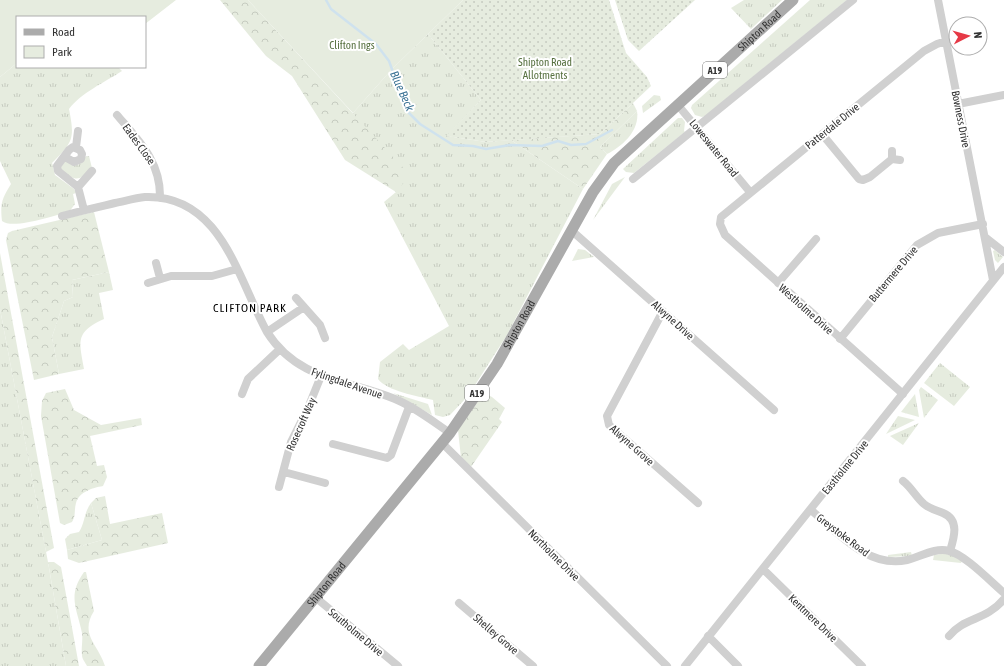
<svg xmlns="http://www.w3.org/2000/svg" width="1004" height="666" viewBox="0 0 1004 666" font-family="'Asap Condensed',sans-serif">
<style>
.grass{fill:url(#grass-tufts)}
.forest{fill:url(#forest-crowns)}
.park{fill:#e6ecdf}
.garden{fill:url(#garden-dots)}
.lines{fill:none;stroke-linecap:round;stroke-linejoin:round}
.stream{stroke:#cfe2ee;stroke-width:2.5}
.minor{stroke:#d0d0d0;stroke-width:8}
.major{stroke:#ababab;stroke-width:11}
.labels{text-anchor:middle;stroke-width:4;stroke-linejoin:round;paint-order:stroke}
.shield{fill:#fff;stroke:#707070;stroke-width:1}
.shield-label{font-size:10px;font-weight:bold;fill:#333}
.street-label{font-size:11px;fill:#333;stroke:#fff}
.park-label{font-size:11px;fill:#56703f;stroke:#fff}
.water-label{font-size:12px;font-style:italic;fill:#3f7597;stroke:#fff}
.neighbourhood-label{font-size:12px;letter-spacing:1px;fill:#000;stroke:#fff}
</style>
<defs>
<pattern id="grass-tufts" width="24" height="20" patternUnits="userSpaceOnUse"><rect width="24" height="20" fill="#e6ecdf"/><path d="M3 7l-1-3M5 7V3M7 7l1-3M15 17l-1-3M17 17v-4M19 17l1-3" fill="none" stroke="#c6cbc0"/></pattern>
<pattern id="forest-crowns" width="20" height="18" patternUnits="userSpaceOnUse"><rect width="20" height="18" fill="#e6ecdf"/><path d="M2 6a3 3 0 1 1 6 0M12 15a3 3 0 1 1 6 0" fill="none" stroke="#c6cbc0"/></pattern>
<pattern id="garden-dots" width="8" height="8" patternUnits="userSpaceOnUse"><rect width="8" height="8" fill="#e6ecdf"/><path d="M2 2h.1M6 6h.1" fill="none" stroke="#c6cbc0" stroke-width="1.8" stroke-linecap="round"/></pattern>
</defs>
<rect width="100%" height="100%" fill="#fff"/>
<path class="grass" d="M744 0H782L751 29 731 8Z
M810 0H847L705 116 702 117 695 115 691 108 692 105Z
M428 34 481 100 447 136 486 142 511 140 583 189 507 335 468 396 450 415 443 417 435 415 433 400C417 396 387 391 378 379L380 362 403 344 409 350 449 326 384 202 396 192 353 113 392 69Z
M17 63V67H118L122 71C105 82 81 93 69 109 75 139 73 142 52 163L55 175 74 189 76 193 73 194 75 204 69 212C55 215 13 230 2 221 0 203 2 199 11 184L0 161V77Z
M654 95 660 96 661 100 643 113 642 106Z
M637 111C640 130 623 146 607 154L600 147Z
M678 118H682L685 122 684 131 685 132 634 173 626 172 623 169Z
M89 156 92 168C78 182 77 181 61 171V163L64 161 78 165 83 161 84 157Z
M625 177 593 220 612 184Z
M578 249 585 250 594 257 572 261Z
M995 250 1003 257 998 263 995 260 993 251Z
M109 272 113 290 99 293 104 319C75 332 79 341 84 369L59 374 52 337 64 301 73 297 72 280Z
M0 309 48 562 66 666H0Z
M940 363 970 387 954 406 924 383Z
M921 387 938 400 924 418 919 390Z
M393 393 428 404 432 415Z
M915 394 919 417 901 412Z
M898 416 915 420 886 434Z
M919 423 903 445 890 436Z
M91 503 102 540 67 550 65 539 70 534 79 532C85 523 84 512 91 503Z
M911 552 912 556 888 557V555Z
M947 553 962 561 961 563 933 560 934 555Z"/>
<path class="forest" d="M220 0H248L410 175 396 192 345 160 292 76 266 56Z
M633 103 637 111 600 147 607 154 583 189 511 140 600 134Z
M94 212 109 272 72 280 73 297 64 301 52 337 59 374 34 380 6 240 8 233 12 231Z
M0 253 54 548 46 552 0 309Z
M65 389 74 410 101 425 141 418 142 425 90 436 97 466 104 465 107 477 103 486C92 488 79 492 76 503 74 510 76 516 72 522L64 525 60 523 41 416 42 401 46 393Z
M484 393 492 397 505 408 499 419 502 422 471 467 461 458 458 430Z
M105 496 110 524 162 513 168 543 79 563 68 559 67 550 102 540 91 503 96 498Z
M48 562H54L61 567 79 666H66Z
M84 572H86L94 611C79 635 99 645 105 666H87C85 662 82 659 82 655 81 648 83 641 82 633 77 608 67 596 84 572Z"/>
<path class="park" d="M0 0H176L145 24V17H17V63L0 77Z
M248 0H463L392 69 353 113Z"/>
<path class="garden" d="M463 0H609L626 53 647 77 651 86 600 134 486 142 446 136 481 100 428 34Z
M615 0H695L639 51 628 40Z"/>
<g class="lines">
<path class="stream" d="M326 0 331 9 376 44 389 61 407 111 420 124 453 145 473 146 486 149 510 145 542 146 558 141 571 145 586 144 612 130"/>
<path class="minor" d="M938 0 993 280
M677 104 750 192
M958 104 1004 95
M117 115C139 141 161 162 160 198
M822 134 859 179 863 180 870 177 892 159 900 160
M76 147 78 131
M892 151V159
M65 157 74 162 81 159 82 154 80 150 73 147 69 150 57 166 58 171 78 187 84 210
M633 179 853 0
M78 187 92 171
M62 216C80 211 98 207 115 203 125 201 135 198 145 197 221 194 238 279 267 332 298 381 347 379 395 399 415 407 432 421 450 433
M571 230 774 410
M986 238 1004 252
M156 263 160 278
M148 283 171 276H212L237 269
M778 283 816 239
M296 298 320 325 325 338
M663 311 607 416 609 425 698 503
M267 332 304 307
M840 339 917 245 938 233 983 224
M242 394 248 379 280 349
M903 394 725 235 720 224 721 217 924 51 937 44 946 41
M442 443 667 666
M333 444 387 458 391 455 409 407
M284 472 325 483
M903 481C911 487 916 497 924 504 930 509 936 510 943 513 960 520 954 538 950 551
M279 487 291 442 308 408 321 376
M811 510C837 532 869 569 907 560 920 557 935 547 949 551 964 554 991 582 1004 593
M763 569 862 666
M315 597 398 666
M459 603 533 666
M708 636 738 666
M949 636C964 617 986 621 1004 599
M685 666 1004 267"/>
<path class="major" id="s1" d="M259 666 450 433 497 364 593 192 614 163 793 0"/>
</g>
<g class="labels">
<g class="shield">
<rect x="703" y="62" width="24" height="16" rx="3"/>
<rect x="465" y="385" width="24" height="16" rx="3"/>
</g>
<g class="shield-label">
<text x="715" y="74">A19</text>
<text x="477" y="397">A19</text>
</g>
<g class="street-label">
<text dy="4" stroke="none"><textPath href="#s1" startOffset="814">Shipton Road</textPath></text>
<text transform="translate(961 119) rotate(79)" y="4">Bowness Drive</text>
<text transform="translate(832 126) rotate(-39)" y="4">Patterdale Drive</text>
<text transform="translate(139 144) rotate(54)" y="4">Eades Close</text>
<text transform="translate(714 148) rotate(51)" y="4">Loweswater Road</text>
<text transform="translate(893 274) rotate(-50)" y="4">Buttermere Drive</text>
<text transform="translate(806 309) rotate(42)" y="4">Westholme Drive</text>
<text transform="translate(673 320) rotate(42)" y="4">Alwyne Drive</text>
<text dy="4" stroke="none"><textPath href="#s1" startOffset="430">Shipton Road</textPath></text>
<text transform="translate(347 383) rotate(19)" y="4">Fylingdale Avenue</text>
<text transform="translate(301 424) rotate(-66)" y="4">Rosecroft Way</text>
<text transform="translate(632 445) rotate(42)" y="4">Alwyne Grove</text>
<text transform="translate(845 467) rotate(-51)" y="4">Eastholme Drive</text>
<text transform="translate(843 535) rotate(37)" y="4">Greystoke Road</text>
<text transform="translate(554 555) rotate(45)" y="4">Northolme Drive</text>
<text dy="4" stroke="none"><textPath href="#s1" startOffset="106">Shipton Road</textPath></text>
<text transform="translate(813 618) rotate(44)" y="4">Kentmere Drive</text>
<text transform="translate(356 632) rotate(40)" y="4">Southolme Drive</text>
<text transform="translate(496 634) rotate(41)" y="4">Shelley Grove</text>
</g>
<g class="park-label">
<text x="352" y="49">Clifton Ings</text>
<text x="545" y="66">Shipton Road<tspan x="545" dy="13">Allotments</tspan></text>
</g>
<g class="water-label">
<text transform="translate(402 91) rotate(66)" y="4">Blue Beck</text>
</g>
<g class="neighbourhood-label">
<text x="250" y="312">CLIFTON PARK</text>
</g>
</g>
<rect x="16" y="16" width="130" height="52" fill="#ffffff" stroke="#adadad"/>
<rect x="24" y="29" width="20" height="6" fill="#ababab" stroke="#adadad"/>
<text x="52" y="36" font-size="12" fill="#333333">Road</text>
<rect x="24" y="46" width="20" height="12" fill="#e6ecdf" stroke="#adadad"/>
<text x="52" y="56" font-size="12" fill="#333333">Park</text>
<g transform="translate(968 36) rotate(84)"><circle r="19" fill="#ffffff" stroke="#adadad"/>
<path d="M0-3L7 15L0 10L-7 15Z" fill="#e63946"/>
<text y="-6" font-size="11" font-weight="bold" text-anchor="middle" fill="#333333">N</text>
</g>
</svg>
